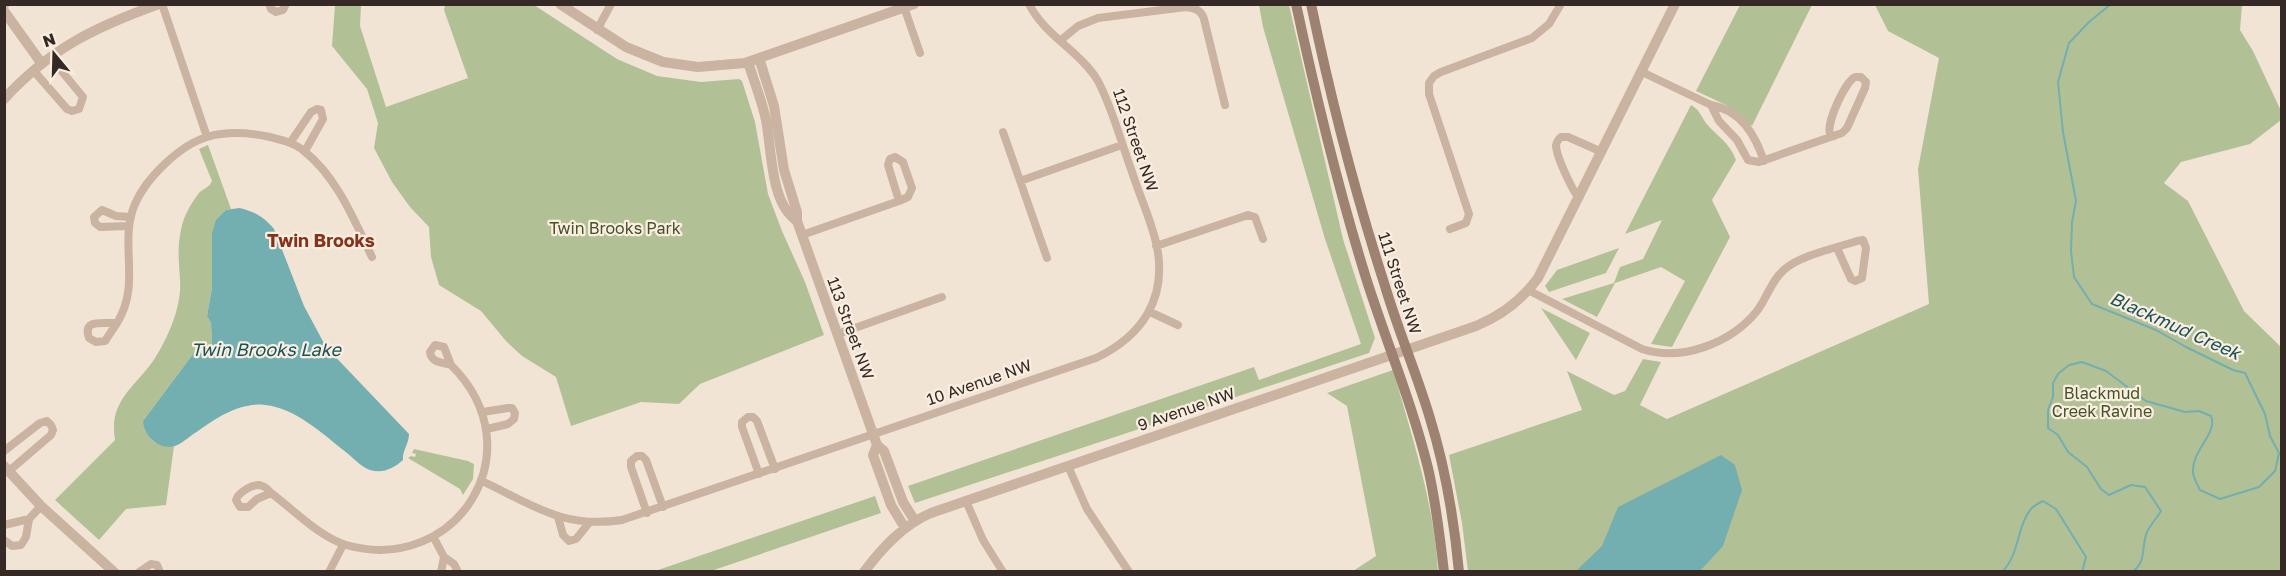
<svg xmlns="http://www.w3.org/2000/svg" width="2286" height="576" viewBox="0 0 2286 576" font-family="'Golos Text',sans-serif">
<style>
.green{fill:#b2c195}
.water{fill:#73aeb0}
.lines{fill:none;stroke-linecap:round;stroke-linejoin:round}
.stream{stroke:#73aeb0;stroke-width:2}
.minor{stroke:#cab3a1;stroke-width:8}
.tertiary{stroke:#cab3a1;stroke-width:10}
.secondary{stroke:#9d8272;stroke-width:10}
.labels{text-anchor:middle;stroke-width:4.5;stroke-linejoin:round;paint-order:stroke}
.street-label{font-size:16px;fill:#342924;stroke:#faeee1}
.park-label{font-size:16px;fill:#435327;stroke:#faeee1}
.neighbourhood-label{font-size:18px;font-weight:bold;fill:#873319;stroke:#faeee1}
.water-label{font-size:18px;font-style:italic;fill:#185357;stroke:#faeee1}
</style>
<rect width="100%" height="100%" fill="#f2e4d5"/>
<path class="green" d="M335 5H361L360 26 386 107 468 78 444 10 445 5H534L617 59 657 76 701 82 739 79 742 81 755 122 768 194 782 231 805 282 824 335 700 384 679 404 641 402 571 426 556 377 522 356 506 341 481 311 439 285 431 257 429 227 410 207 392 182 374 148 378 123 367 89 332 46Z
M1259 5H1289L1343 239 1375 338 1369 353 915 503 908 486 1254 367 1259 380 1361 344 1325 239 1263 27Z
M1740 5H1812L1752 126 1726 105 1696 91Z
M1875 5H2242L2240 30 2253 51 2281 111V120L2250 144 2181 162 2164 183 2188 201 2244 311 2281 347V571H1468L1462 523 1449 455 1582 410 1567 371 1614 395 1625 391 1643 359 1661 362 1640 405 1667 419 1929 304 1918 169 1939 58 1888 31Z
M1691 105C1699 109 1701 116 1706 123 1717 136 1730 143 1736 160L1712 200 1730 237 1672 347 1651 344 1685 281 1661 267 1615 283 1597 317 1562 299 1614 283 1620 267 1643 259 1662 220 1625 234Z
M208 145 231 209 226 210 213 261 212 288 207 316 211 323 212 344 209 350 193 354 143 421C150 441 152 445 174 446L166 505 126 509 99 540 55 500 115 440C108 400 136 387 155 358 169 336 182 305 180 280 179 263 177 247 181 230 183 217 191 203 199 193 204 188 209 188 212 181L199 149Z
M1619 248 1606 273 1549 292 1545 286 1557 270Z
M1541 308 1590 333 1576 360Z
M1393 370C1412 436 1434 503 1438 571H1353L1376 556 1347 406 1327 393Z
M414 449 468 461 474 464 473 479 463 495 460 489 408 458 411 456 415 457 416 454 412 453Z
M875 496 881 513 711 571H655Z"/>
<path class="water" d="M239 208C254 211 264 217 274 229L304 306 326 347 409 434C409 444 402 451 403 460 394 468 383 474 370 470 362 467 354 459 347 453 324 435 296 408 265 405 241 402 217 417 198 431 191 435 183 443 175 446 158 450 144 436 143 421L193 354 209 351 212 344 211 323 207 316 212 288V233L216 220 226 210Z
M1721 455 1735 465 1742 490 1723 546 1700 571H1576L1602 546 1618 507Z"/>
<g class="lines">
<path class="stream" d="M2111 4 2089 22 2069 43 2058 82 2063 132 2076 201 2072 222 2071 251 2074 277 2092 304 2156 330 2186 347 2233 370 2245 373 2265 414 2270 436 2279 453 2275 471 2259 487 2220 499 2200 490C2198 485 2193 478 2193 472 2192 449 2218 434 2211 416L2199 411 2185 412 2146 401 2106 371 2082 362 2069 365 2058 374 2053 383V397L2048 410V428L2058 435 2068 452 2087 467 2101 489 2109 495 2131 485 2145 487 2161 511C2157 518 2150 525 2147 532 2141 546 2147 562 2132 572
M2002 572C2020 554 2017 525 2031 509 2033 506 2039 503 2043 501L2056 509 2086 557 2082 572"/>
<path class="minor" d="M162 4 207 137
M269 4 271 9 276 12 283 10 286 4
M903 4 920 53
M4 6 6 4
M597 30 610 6
M1061 40 1078 26 1098 18 1186 7C1195 8 1201 10 1204 19L1225 105
M33 70 67 109 72 111 79 109 83 97 50 57
M1642 72 1711 105C1741 110 1755 135 1764 161
M1711 105 1719 121 1737 140 1748 160 1759 162 1842 133 1847 128 1865 88 1866 82 1861 77H1855C1845 82 1826 123 1830 134L1834 136
M1003 132 1047 258
M290 143 311 112 317 109 321 110 323 119 305 151
M1020 181 1122 145
M1579 198C1572 190 1556 156 1556 145 1557 140 1558 140 1561 137H1568L1602 152
M129 226 100 227 95 223 94 217 102 210 116 216 131 217
M1450 229 1466 223 1469 214 1429 94V83L1434 76 1441 72 1532 38 1549 24 1561 4
M802 235 899 201 908 197 912 188 903 162 895 157 890 159 888 165 899 201
M1156 246 1248 215 1255 217 1263 239
M1528 290 1642 349C1682 362 1731 343 1757 311 1767 298 1772 279 1785 269 1801 255 1836 248 1857 241L1863 240 1866 248 1862 278 1855 281 1851 279 1837 248
M1150 312 1178 325
M117 323 105 341 96 342 89 338C82 318 104 324 117 323 142 283 118 243 135 204 146 178 180 145 207 137 227 131 251 133 270 137 282 140 295 143 304 151 337 177 354 220 372 257
M838 334 942 297
M435 345 444 347 451 365C442 362 431 363 430 352Z
M483 412 508 408H512L515 413 514 419 508 424 487 429
M4 451 40 423 47 421 51 425 53 430 51 435 9 471
M1068 466 1087 509 1129 572
M759 474 742 427V422L748 417H753L757 421 775 469
M482 481C533 505 563 529 622 520L1096 358C1142 336 1167 299 1157 247 1152 222 1140 197 1132 172 1121 142 1113 110 1098 81 1080 51 1045 36 1029 4
M271 493C269 491 265 486 262 486 254 482 238 493 236 500L240 507H248L257 499 271 493C294 510 318 536 346 545 457 576 537 450 451 365
M966 501 983 540 1003 572
M647 513 631 467V461L637 456H642L646 460 663 507
M558 517 563 535 569 541 576 539 589 523
M4 525 29 519
M434 538 444 557
M4 540 12 546 21 545 26 537 29 519 41 506
M139 572 151 564 157 565 160 572
M329 572 343 545
M441 572 444 557 454 564 458 572"/>
<path class="tertiary" d="M560 4 626 47 663 62 698 67 745 63 914 4
M4 11 42 64
M759 58 774 106 784 170 797 212V221L877 445 884 451 903 502 915 521
M748 62C754 81 762 101 766 120 772 150 770 203 797 221
M4 99C51 48 95 27 159 4
M877 445 873 455 891 505 905 528
M4 466 41 506 114 572
M864 572C882 548 903 525 931 513L1476 326C1500 316 1522 300 1538 278L1675 4"/>
<path class="secondary" d="M1296 4C1316 97 1338 188 1366 278 1386 341 1412 403 1428 468 1436 502 1440 537 1444 572
M1311 4C1331 100 1355 193 1385 286 1398 330 1416 372 1429 415 1445 466 1454 518 1459 572"/>
</g>
<g class="labels">
<g class="street-label">
<text transform="translate(1136 140) rotate(71)" y="6">112 Street NW</text>
<text transform="translate(1400 283) rotate(72)" y="6">111 Street NW</text>
<text transform="translate(851 328) rotate(70)" y="6">113 Street NW</text>
<text transform="translate(979 382) rotate(-19)" y="6">10 Avenue NW</text>
<text transform="translate(1186 409) rotate(-19)" y="6">9 Avenue NW</text>
</g>
<g class="park-label">
<text x="615" y="234">Twin Brooks Park</text>
<text x="2102" y="399">Blackmud<tspan x="2102" dy="18">Creek Ravine</tspan></text>
</g>
<g class="neighbourhood-label">
<text x="321" y="247">Twin Brooks</text>
</g>
<g class="water-label">
<text transform="translate(2175 326) rotate(24)" y="6">Blackmud Creek</text>
<text x="266" y="356">Twin Brooks Lake</text>
</g>
</g>
<rect width="2286" height="576" fill="none" stroke="#342924" stroke-width="12"/>
<g transform="translate(54 54) rotate(341)" stroke="#faeee1" stroke-width="4.5" paint-order="stroke">
<path d="M0-4.5L10 22L0 15L-10 22Z" fill="#342924"/>
<text y="-9" font-size="16" font-weight="bold" text-anchor="middle" fill="#342924">N</text>
</g>
</svg>
